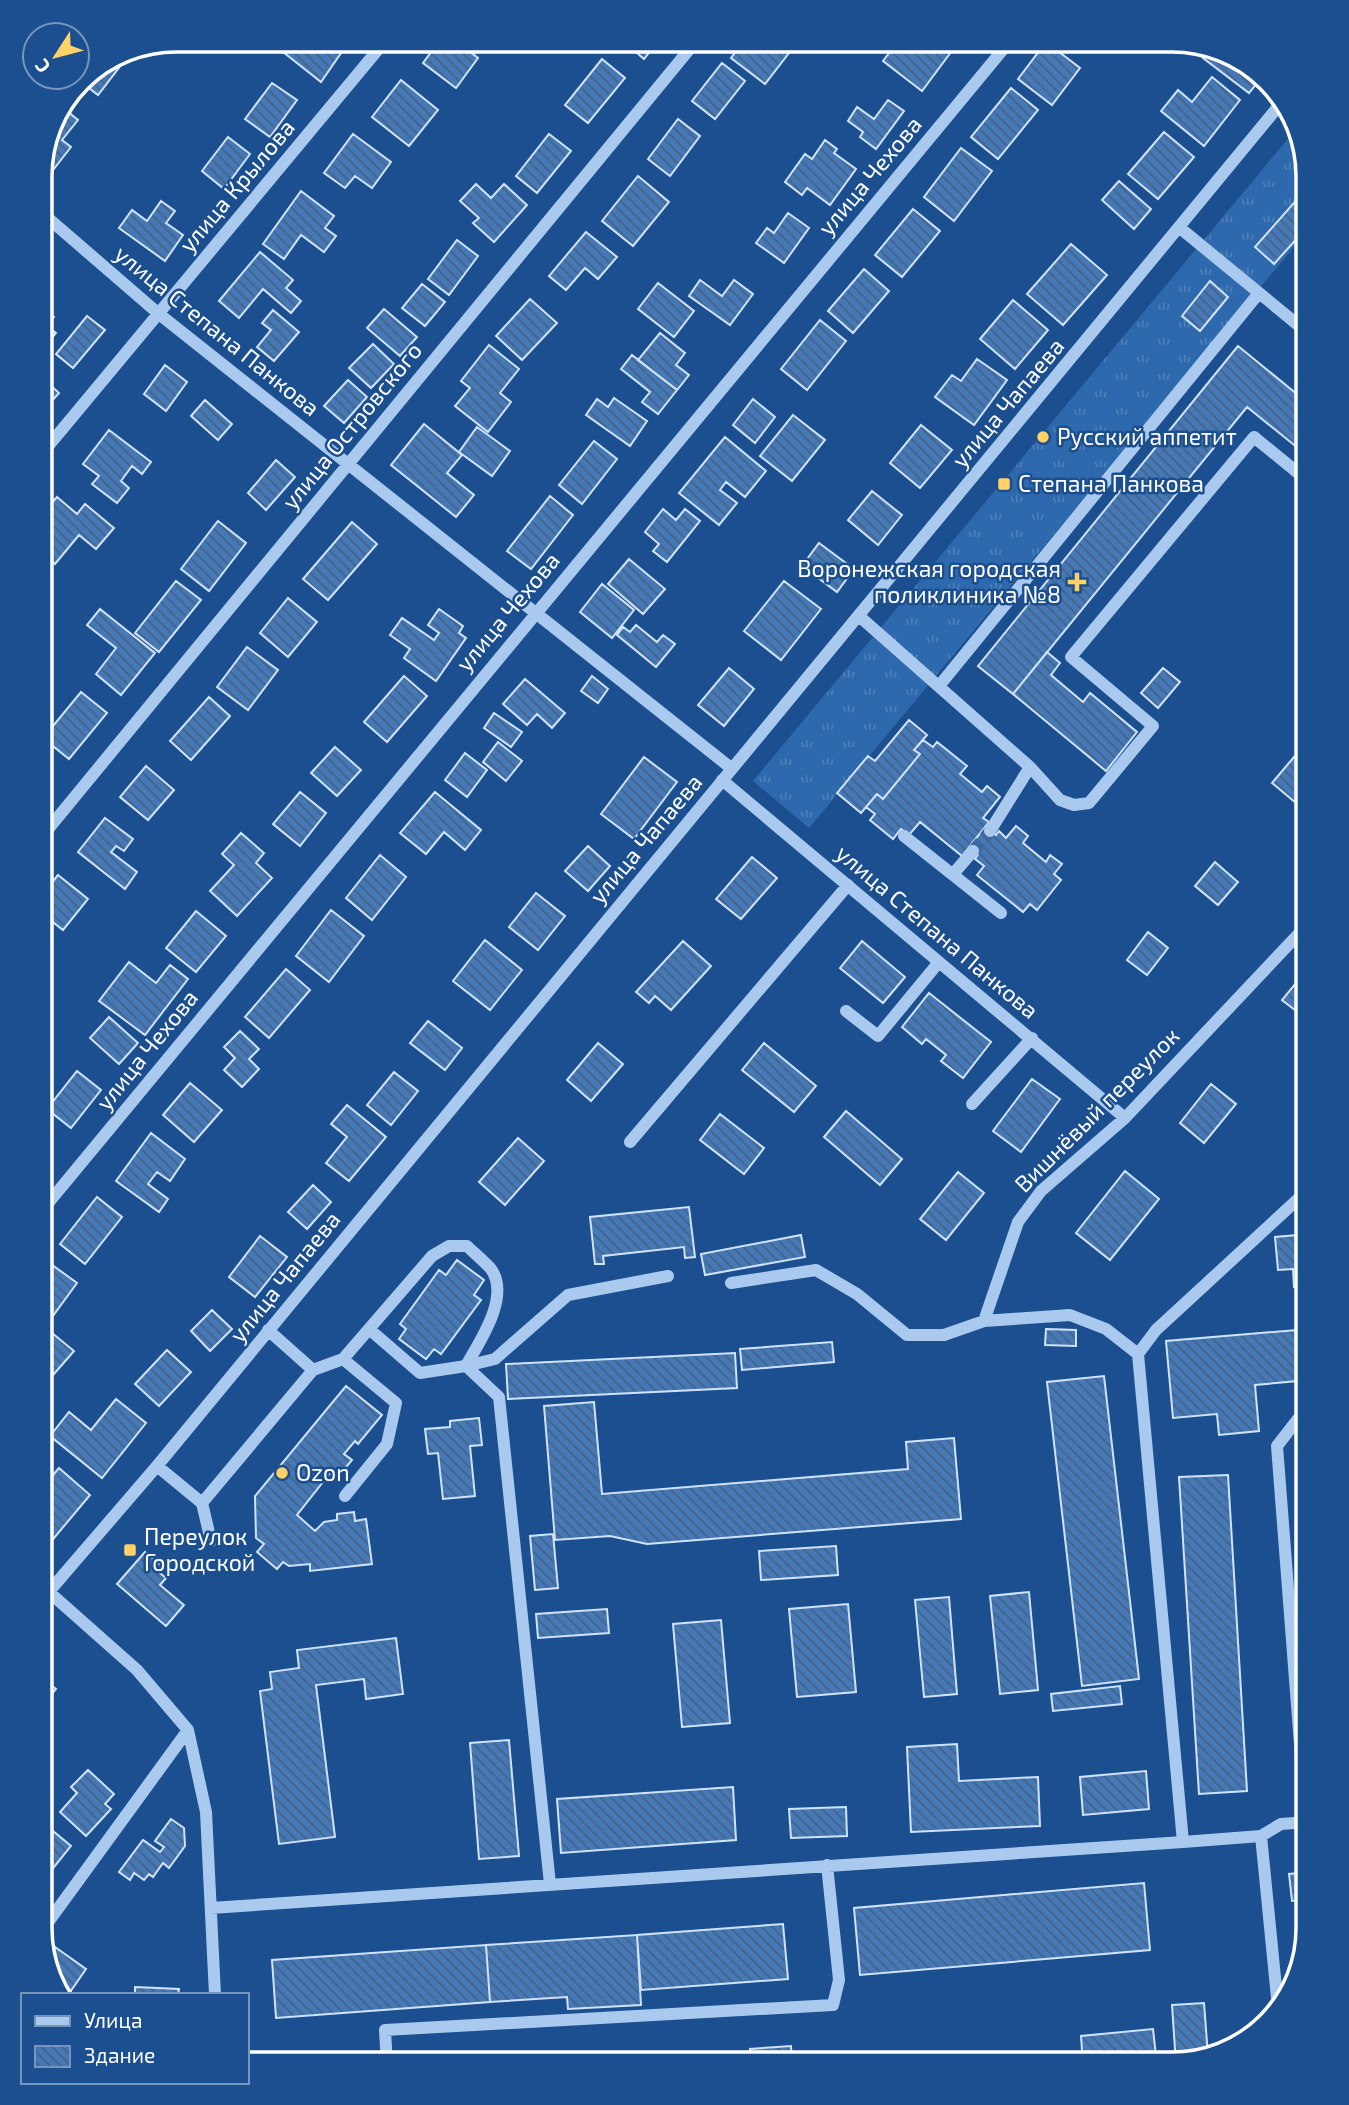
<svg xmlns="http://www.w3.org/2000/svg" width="1349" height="2105" viewBox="0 0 1349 2105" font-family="'Exo 2',sans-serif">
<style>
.grass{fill:url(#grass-tufts)}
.building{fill:url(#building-back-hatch);stroke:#cfe3fa;stroke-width:2}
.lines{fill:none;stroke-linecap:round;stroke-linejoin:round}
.minor-tunnel{stroke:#3d69a0;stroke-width:12;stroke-dasharray:12 6;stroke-linecap:butt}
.minor{stroke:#a9c9ee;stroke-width:12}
.poi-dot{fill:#ffd166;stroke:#1b4f8f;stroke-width:2.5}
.labels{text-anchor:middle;stroke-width:5;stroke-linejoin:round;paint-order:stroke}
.street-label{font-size:23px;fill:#fff;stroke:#1b4f8f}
.poi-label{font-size:23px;fill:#fff;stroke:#1b4f8f;text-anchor:start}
.rim{fill:none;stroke:#fff;stroke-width:3.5}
</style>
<defs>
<pattern id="grass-tufts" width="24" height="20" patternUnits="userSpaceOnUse" patternTransform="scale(1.75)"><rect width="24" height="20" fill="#2e69ad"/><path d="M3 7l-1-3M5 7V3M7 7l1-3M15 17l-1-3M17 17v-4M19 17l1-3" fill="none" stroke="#4d80b9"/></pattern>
<pattern id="building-back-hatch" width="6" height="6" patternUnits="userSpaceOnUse" patternTransform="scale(1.75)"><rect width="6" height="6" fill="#4478b7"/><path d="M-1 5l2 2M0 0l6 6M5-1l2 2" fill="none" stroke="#486282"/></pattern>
</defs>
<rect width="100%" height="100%" fill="#1b4f8f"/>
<path class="grass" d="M1297 128 1309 177V229L809 828 753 781Z"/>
<path class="building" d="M276 40H300L309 46 313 40H350L321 82 273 44Z
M440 40H455L478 58 456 88 423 63Z
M622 40H659L644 59Z
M744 40H799L765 84 731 58Z
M899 40H918L934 53 944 40 954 48 922 91 883 61Z
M1046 42 1080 68 1052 105 1018 79Z
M1209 50 1248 63 1261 78 1249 93 1203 58Z
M122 52 128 56 98 95 80 81Z
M602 59 625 78 588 123 565 105Z
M722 63 745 81 715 119 692 101Z
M1212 77 1240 100 1204 146 1161 111 1178 90 1192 102Z
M401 80 438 110 409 146 372 117Z
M272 83 297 100 270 137 245 119Z
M1011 88 1038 110 998 159 971 137Z
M888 100 904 111 876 149 860 137 863 132 848 121 857 107 874 119Z
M62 107 78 120 62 140 71 147 53 170 42 161 51 124Z
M678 119 700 136 670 176 648 159Z
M1164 132 1194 157 1158 199 1128 174Z
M353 134 391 162 372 188 355 176 345 188 324 173Z
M549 134 571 151 537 193 516 176Z
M228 137 250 154 224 189 202 171Z
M825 140 837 149 834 153 856 169 830 205 807 188 802 195 785 182 805 154 812 159Z
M961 148 992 171 954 221 924 197Z
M638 176 669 202 633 246 602 221Z
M1119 181 1151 209 1134 229 1102 200Z
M476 184 491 198 504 184 527 205 494 242 473 223 479 218 460 201Z
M1309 186V225L1274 264 1255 247Z
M301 191 334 216 325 228 336 236 324 252 301 235 284 259 263 244Z
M161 201 175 211 166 223 183 235 165 261 119 228 132 210 147 221Z
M913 209 940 231 902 277 875 255Z
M788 213 809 228 784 263 756 243 767 228 774 233Z
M586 232 617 257 598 279 585 268 566 290 549 276Z
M457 240 478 256 449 295 428 279Z
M1071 244 1107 275 1063 325 1027 294Z
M260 252 293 280 286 288 301 301 291 313 263 289 239 318 219 301Z
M864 269 889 291 853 333 828 311Z
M700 280 722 296 734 280 753 294 730 325 689 296Z
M1210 281 1228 297 1200 331 1182 316Z
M658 283 694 311 674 337 638 309Z
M422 284 445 302 425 326 402 308Z
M530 299 557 323 522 360 496 336Z
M1013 300 1048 330 1015 369 980 339Z
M41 306 54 317 47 326 56 333 42 350Z
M384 309 417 337 400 356 367 328Z
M273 310 299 332 274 361 257 347 271 330 262 323Z
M87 316 105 330 73 368 56 354Z
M820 320 846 341 807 390 781 369Z
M660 333 685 353 676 365 689 375 677 390 638 360Z
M373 344 394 364 371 388 349 368Z
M489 345 519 369 500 393 511 402 488 432 455 406 470 388 461 381Z
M1238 346 1309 404V457L1247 407 1013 694 978 666Z
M632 355 677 390 658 414 642 402 650 392 621 369Z
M977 359 1007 380 974 425 935 397 952 375 961 381Z
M165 365 187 382 166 411 144 394Z
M40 376 59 393 40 414Z
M348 380 367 397 344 423 324 406Z
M614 398 647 421 630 446 586 415 597 399 608 407Z
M753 399 775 417 755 443 733 425Z
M205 400 232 424 218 440 191 416Z
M793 415 825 440 792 481 760 456Z
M424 424 462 455 447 473 474 495 456 517 391 465Z
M921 425 952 450 920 488 890 463Z
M477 427 510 451 492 476 459 452Z
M109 430 151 462 142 474 132 466 121 481 129 488 117 503 92 484 99 476 83 464Z
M725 437 766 471 745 497 726 482 720 490 737 503 719 525 679 493Z
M594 441 617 459 582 504 559 485Z
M276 460 295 477 266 510 248 493Z
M872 491 902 515 878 545 848 520Z
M550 496 573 515 531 569 507 551Z
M57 497 77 514 85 504 114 528 96 549 79 535 55 564 40 552V516Z
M663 509 676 520 685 509 700 521 667 562 653 551 659 544 645 532Z
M218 521 246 543 209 591 181 569Z
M352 522 377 544 328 600 303 579Z
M819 543 854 569 837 592 802 566Z
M629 559 665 589 643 614 608 584Z
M176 581 201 600 159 652 135 633Z
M784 581 821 609 781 660 744 631Z
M602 584 634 610 612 638 580 612Z
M288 598 317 622 288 657 260 633Z
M100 609 155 653 121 695 96 674 116 648 87 625Z
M439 609 463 626 459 633 466 638 436 681 404 658 410 649 390 635 402 618 434 640 439 633 428 625Z
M636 625 657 642 663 635 675 644 656 667 617 635 623 627 630 632Z
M247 647 278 670 248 710 217 687Z
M1047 652 1060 663 1051 675 1083 702 1090 693 1137 732 1106 771 1013 694Z
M729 668 754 689 724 726 698 705Z
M1163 668 1180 682 1158 708 1141 693Z
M404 676 427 696 387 742 364 722Z
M592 676 608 689 598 703 581 691Z
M525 679 565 713 552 728 537 714 527 725 503 704Z
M81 692 107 713 69 759 43 738Z
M209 697 230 716 191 760 170 741Z
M494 713 522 732 511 747 484 728Z
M909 720 927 735 914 750 920 754 883 799 877 794 861 813 837 793 868 756 875 761Z
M923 740 933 747 937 742 967 766 960 774 982 792 987 786 1000 797 983 818 989 822 962 856 920 822 909 835 901 829 893 839 870 820 875 814 866 807 877 794 883 799 920 754 914 750Z
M498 742 522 761 506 781 483 762Z
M335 747 361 770 337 796 311 773Z
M465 753 487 770 467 797 445 780Z
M644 757 677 782 634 839 601 814Z
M1294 757 1309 769V799L1302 808 1272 783Z
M146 766 174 790 148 820 120 797Z
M300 792 326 813 300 846 273 824Z
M435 792 481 830 465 850 444 832 426 854 400 833Z
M105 818 133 839 124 851 116 846 111 852 137 872 125 889 78 852Z
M1016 826 1028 836 1023 843 1046 862 1050 855 1062 864 1054 874 1061 880 1037 910 1030 904 1023 912 977 875 984 866 975 859 978 854 969 847 985 827 996 835 999 831 1006 838Z
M241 833 264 853 256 863 272 878 237 916 210 891 234 865 222 854Z
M588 846 610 866 588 891 565 871Z
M380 855 406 877 372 920 346 898Z
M752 857 777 878 741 919 716 899Z
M1215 862 1238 882 1218 905 1195 886Z
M58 875 88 899 63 930 40 912V897Z
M536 893 565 916 538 950 509 927Z
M331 910 364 936 329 982 296 956Z
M196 911 226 936 196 972 166 948Z
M1148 932 1168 948 1147 975 1127 960Z
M485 940 522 970 490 1010 453 981Z
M683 941 711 966 671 1010 655 996 649 1003 636 992Z
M862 941 905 977 883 1003 840 968Z
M129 962 156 983 170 965 188 979 145 1035 99 1001Z
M1309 967V1021L1282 1000Z
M286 969 310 990 269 1038 245 1017Z
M929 993 991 1042 963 1078 941 1061 946 1055 926 1039 922 1044 902 1027Z
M109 1017 138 1043 119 1064 90 1038Z
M428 1021 462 1048 445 1070 410 1043Z
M240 1031 259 1049 249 1059 259 1069 242 1087 224 1070 235 1058 224 1047Z
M598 1043 623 1064 591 1101 567 1080Z
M764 1043 816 1086 794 1112 742 1070Z
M77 1071 101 1090 71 1128 47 1109Z
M394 1072 418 1091 391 1125 367 1105Z
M1032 1079 1060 1099 1021 1152 993 1131Z
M190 1083 222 1110 194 1142 163 1115Z
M1211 1084 1236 1104 1204 1143 1180 1123Z
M347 1105 386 1137 349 1181 326 1163 347 1137 331 1124Z
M846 1111 902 1159 880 1185 824 1137Z
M720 1114 764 1148 744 1174 700 1140Z
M151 1133 185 1159 170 1181 157 1172 148 1184 168 1199 159 1212 116 1181Z
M518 1138 544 1161 505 1205 479 1182Z
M1125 1171 1159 1199 1110 1260 1076 1233Z
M958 1172 984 1193 946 1240 920 1219Z
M313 1185 331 1202 307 1229 288 1212Z
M97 1197 122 1217 85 1264 60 1244Z
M689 1207 695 1257 685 1258 684 1247 603 1256 604 1264H595L590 1217Z
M1309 1234V1285L1294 1287 1293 1269 1278 1270 1275 1237Z
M801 1235 805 1257 705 1275 701 1254Z
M260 1236 287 1257 255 1297 229 1277Z
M44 1259 77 1283 47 1324 40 1319V1263Z
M457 1260 484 1280 474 1295 481 1300 441 1354 434 1349 426 1359 399 1339 406 1329 400 1324 439 1270 446 1275Z
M212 1310 232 1329 210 1351 191 1331Z
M46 1328 74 1351 40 1390V1335Z
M1046 1329 1076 1330V1346L1045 1345Z
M1309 1329V1380L1255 1385 1259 1431 1219 1435 1217 1414 1173 1418 1166 1341Z
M832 1342 834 1362 742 1370 740 1349Z
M167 1350 191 1372 159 1406 135 1384Z
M735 1353 737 1388 508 1399 506 1364Z
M1104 1376 1139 1679 1082 1686 1047 1382Z
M346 1386 382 1415 358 1444 355 1441 344 1454 352 1460 337 1478 331 1472 297 1515 315 1531 324 1522 337 1520V1514L354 1512 355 1521 366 1519 372 1564 310 1571V1564L289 1566 283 1562 277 1569 257 1552 264 1544 256 1538 255 1496Z
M116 1399 146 1423 102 1478 50 1436 69 1412 91 1430Z
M594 1402 602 1494 908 1469 906 1442 954 1438 961 1519 647 1544 610 1536 555 1540 544 1406Z
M479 1418 482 1445 470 1446 475 1496 443 1499 438 1453 428 1454 425 1429 450 1427V1421Z
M59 1468 90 1495 49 1544 40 1536V1490Z
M1228 1475 1247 1791 1199 1794 1179 1477Z
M553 1534 558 1588 535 1590 530 1536Z
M836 1546 838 1575 761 1580 759 1551Z
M1309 1547V1628H1304L1300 1548Z
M145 1552 163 1567 159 1572 166 1578 160 1585 184 1605 166 1626 117 1584Z
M1029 1592 1038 1690 1000 1694 990 1596Z
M949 1597 957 1694 924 1697 915 1600Z
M848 1604 856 1692 797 1697 789 1609Z
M607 1609 609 1633 538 1638 536 1614Z
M721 1620 730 1723 682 1727 673 1624Z
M396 1638 403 1694 366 1699 364 1679 316 1685 335 1837 279 1844 260 1691 272 1689 270 1672 299 1668 297 1650Z
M40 1677 56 1689 40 1709Z
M1120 1686 1122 1704 1053 1711 1051 1694Z
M509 1740 519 1856 479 1859 470 1743Z
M957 1744 959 1781 1038 1777 1040 1826 911 1832 907 1747Z
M88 1770 114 1794 105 1804 111 1809 86 1836 60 1812 77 1793 71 1787Z
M1146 1771 1149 1809 1083 1815 1080 1777Z
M733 1787 736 1840 561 1853 557 1799Z
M846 1807 847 1836 791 1838 789 1809Z
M171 1819 184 1828 185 1846 169 1868 163 1863 153 1877 149 1874 144 1880 134 1873 130 1880 119 1872 143 1840 160 1852 164 1847 155 1841Z
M47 1826 71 1846 50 1872 40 1864V1835Z
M1309 1872V1899L1292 1901 1289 1874Z
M1144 1883 1150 1950 860 1975 854 1908Z
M783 1924 788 1979 641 1990 637 1935Z
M637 1935 641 2005 568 2009 567 1997 490 2002 486 1945Z
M486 1945 490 2002 276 2018 272 1960Z
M55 1947 86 1969 68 1995H60L55 1989 47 1958Z
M135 1987 179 1989 178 1995H135Z
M1204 2003 1208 2056 1176 2064 1172 2005Z
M1153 2029 1157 2065H1083L1081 2036Z
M791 2046 792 2065H751L750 2049Z
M687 2057 688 2065H595Z
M881 2057 882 2065H852L851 2060Z"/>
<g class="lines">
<path class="minor-tunnel" d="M973 851 990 831"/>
<path class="minor" d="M41 212 159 314 731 768
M1180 228 1309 334
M40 456 386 40
M859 616 1030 767 1060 800 1074 805 1089 803 1153 726 1071 657 1254 437 1309 482
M939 686 1259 293
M722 780 1125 1118
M990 831 1030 767
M904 836 1001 913
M40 839 697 40
M954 873 973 851
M846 1011 878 1036 939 962
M972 1104 1032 1038
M630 1142 848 885
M40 1213 1010 41
M731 1283 816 1270 857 1294 907 1335H944L984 1321 1070 1315 1106 1329 1138 1354
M984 1321 1018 1222 1041 1191 1125 1118 1309 923
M369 1329 420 1373 466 1366 499 1397 550 1884
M268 1330 313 1370
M343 1359 396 1403 387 1444 345 1496
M466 1366 495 1359 568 1295 668 1276
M157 1466 202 1503 211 1541
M202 1503 313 1370 343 1359 432 1256 449 1246H467C474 1253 484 1261 491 1269 511 1297 479 1342 466 1366
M40 1584 137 1670 188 1730 206 1812 215 1995
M40 1602 157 1466 1282 102
M1306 1822 1277 1446 1298 1419 1309 1418
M1261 1836 1278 2008
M1183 1842 1138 1354 1156 1330 1309 1189
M211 1908 1183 1842 1261 1836 1281 1824 1309 1822
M41 1932 188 1730
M387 2065 385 2030 833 2005 839 1980 827 1865"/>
</g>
<g class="poi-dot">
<circle cx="1043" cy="437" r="7"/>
<rect x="997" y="477" width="14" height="14" rx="3.5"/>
<path d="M1073.5 571.5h7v7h7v7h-7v7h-7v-7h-7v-7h7z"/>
<circle cx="282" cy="1473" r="7"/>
<rect x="123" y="1543" width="14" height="14" rx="3.5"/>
</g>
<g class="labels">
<g class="street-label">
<text transform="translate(870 176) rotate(-50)" y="8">улица Чехова</text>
<text transform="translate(237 186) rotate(-50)" y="8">улица Крылова</text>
<text transform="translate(217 331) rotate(39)" y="8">улица Степана Панкова</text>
<text transform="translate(1008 403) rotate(-50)" y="8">улица Чапаева</text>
<text transform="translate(352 426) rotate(-51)" y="8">улица Островского</text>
<text transform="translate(508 612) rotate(-50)" y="8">улица Чехова</text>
<text transform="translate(646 839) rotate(-50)" y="8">улица Чапаева</text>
<text transform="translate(937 932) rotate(40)" y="8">улица Степана Панкова</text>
<text transform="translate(147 1050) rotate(-51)" y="8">улица Чехова</text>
<text transform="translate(1097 1110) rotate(-45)" y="8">Вишнёвый переулок</text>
<text transform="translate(285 1277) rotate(-51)" y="8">улица Чапаева</text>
</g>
<g class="poi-label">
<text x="1057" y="445">Русский аппетит</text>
<text x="1018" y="492">Степана Панкова</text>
<text x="1061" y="577" text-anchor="end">Воронежская городская<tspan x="1061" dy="26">поликлиника №8</tspan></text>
<text x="296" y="1481">Ozon</text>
<text x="144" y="1545">Переулок<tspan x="144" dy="26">Городской</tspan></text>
</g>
</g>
<path d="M0 0H1349V2105H0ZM176 52H1172A124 124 0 0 1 1296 176V1928A124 124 0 0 1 1172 2052H176A124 124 0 0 1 52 1928V176A124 124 0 0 1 176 52Z" fill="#1b4f8f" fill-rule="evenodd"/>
<path class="rim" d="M176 52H1172A124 124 0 0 1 1296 176V1928A124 124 0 0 1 1172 2052H176A124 124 0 0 1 52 1928V176A124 124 0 0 1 176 52Z"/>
<rect x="21" y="1993" width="228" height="91" fill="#1b4f8f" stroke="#7695bc" stroke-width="2"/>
<rect x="35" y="2016" width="35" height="10" fill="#a9c9ee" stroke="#7695bc" stroke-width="2"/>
<text x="84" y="2028" font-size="21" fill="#ffffff">Улица</text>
<rect x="35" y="2046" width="35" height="21" fill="url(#building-back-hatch)" stroke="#7695bc" stroke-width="2"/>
<text x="84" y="2063" font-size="21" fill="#ffffff">Здание</text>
<g transform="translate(56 56) rotate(234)"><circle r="33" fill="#1b4f8f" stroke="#7695bc" stroke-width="2"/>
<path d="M0-5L12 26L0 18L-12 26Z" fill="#ffd166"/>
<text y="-10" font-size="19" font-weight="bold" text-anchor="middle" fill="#ffffff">С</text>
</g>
</svg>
